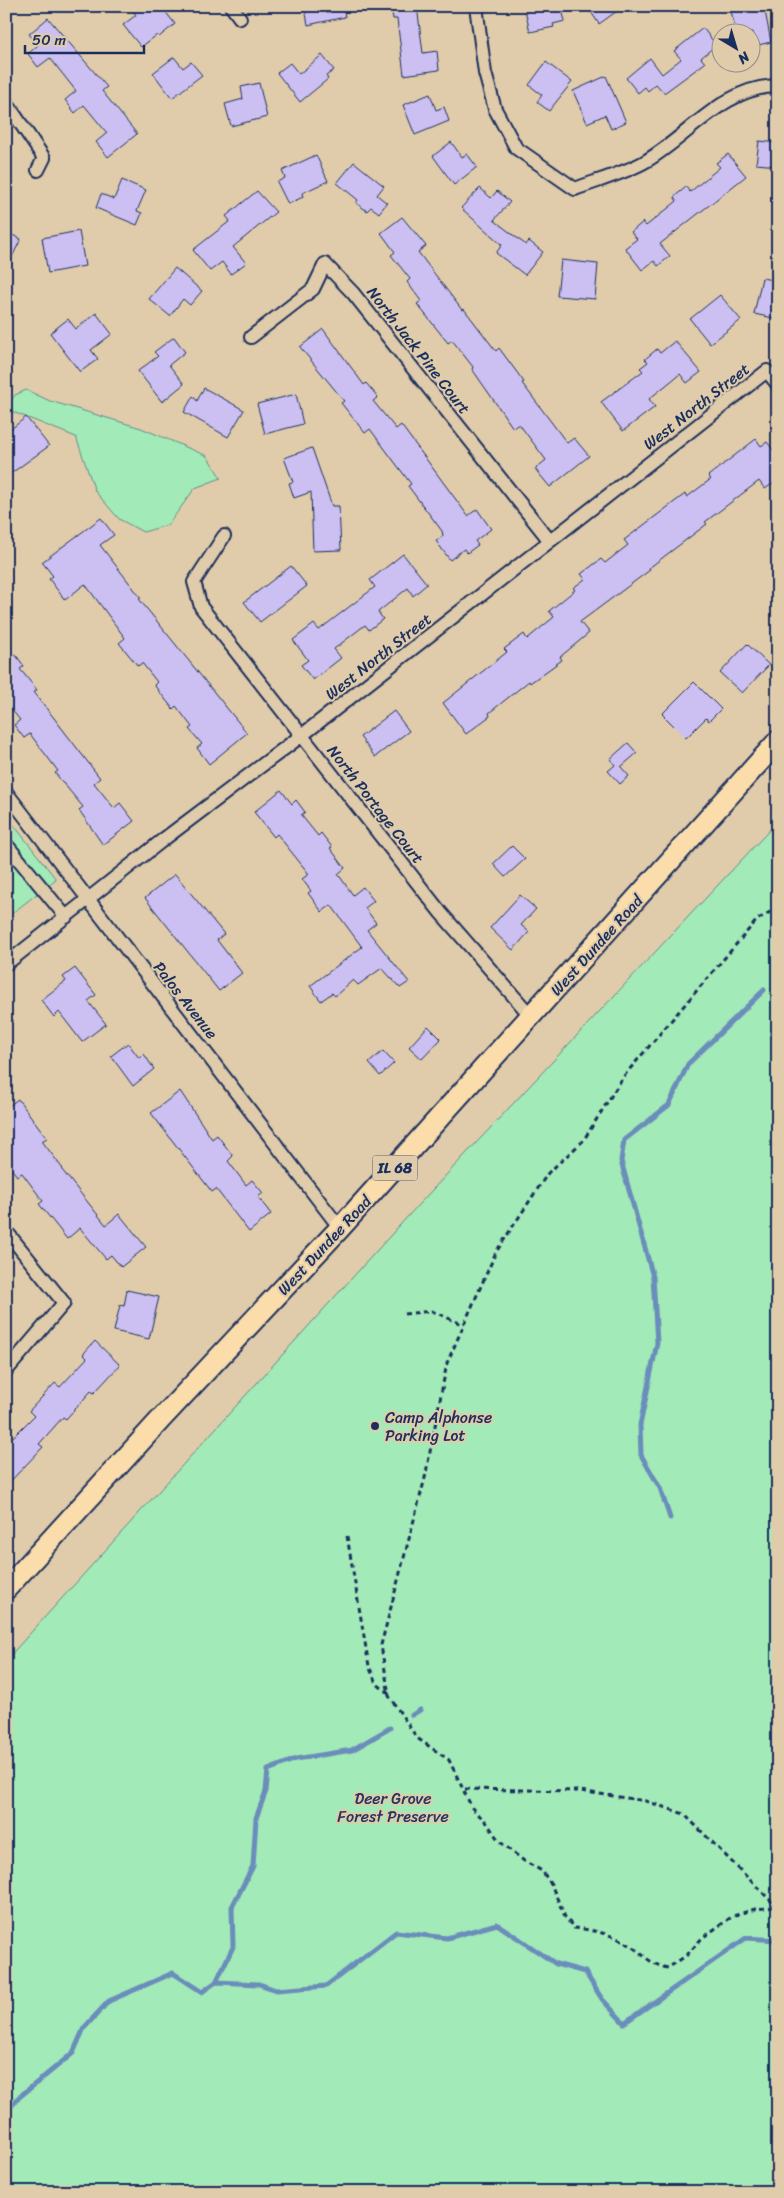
<svg xmlns="http://www.w3.org/2000/svg" width="784" height="2198" viewBox="0 0 784 2198" font-family="Sriracha,sans-serif">
<style>
.green{fill:#a2eab7;stroke:#5e8c8a}
.lines{fill:none;stroke-linecap:round;stroke-linejoin:round}
.stream{stroke:#6a8dbb;stroke-width:5}
.building{fill:#ccbff1;stroke:#1b2f5e}
.street-casing{stroke:#1b2f5e;stroke-width:16}
.primary-casing{stroke:#1b2f5e;stroke-width:24}
.path{stroke:#1b2f5e;stroke-width:3;stroke-dasharray:5 4;stroke-linecap:butt}
.street{stroke:#e0ccaa;stroke-width:12}
.primary{stroke:#faddab;stroke-width:20}
.poi-dot{fill:#1b2f5e;stroke:#e0ccaa;stroke-width:2}
.labels{text-anchor:middle;stroke-width:4;stroke-linejoin:round;paint-order:stroke}
.shield{fill:#e0ccaa;stroke:#565e75;stroke-width:1}
.shield-label{font-size:15px;font-weight:bold;fill:#1b2f5e}
.street-label{font-size:16px;fill:#1b2f5e;stroke:#e0ccaa}
.poi-label{font-size:16px;fill:#1b2f5e;stroke:#e0ccaa;text-anchor:start}
.park-label{font-size:16px;fill:#223862;stroke:#e0ccaa}
</style>
<rect width="100%" height="100%" fill="#e0ccaa"/>
<filter id="ink" filterUnits="userSpaceOnUse"><feTurbulence type="fractalNoise" baseFrequency=".02" numOctaves="2"/><feDisplacementMap in="SourceGraphic" scale="10" xChannelSelector="R" yChannelSelector="G"/><feConvolveMatrix kernelMatrix="1 2 1 2 8 2 1 2 1" color-interpolation-filters="sRGB"/></filter>
<g filter="url(#ink)">
<path class="green" d="M26 390 50 401 141 428 207 456 221 478 195 488 168 525 143 532 119 519 95 491 76 437 13 412 8 404 15 395Z
M6 815 56 879 6 918Z
M778 821V2192H6V1660L419 1204Z"/>
<g class="lines">
<path class="stream" d="M670 1518 660 1488 641 1455 640 1425 657 1343 653 1277 621 1161 624 1140 669 1105 688 1064 764 990
M412 1715 420 1710
M216 1982 259 1984 276 1990 326 1986 396 1932 447 1938 497 1924 556 1964 585 1972 602 1999 624 2023 746 1938 778 1940
M6 2113 18 2098 73 2053 84 2028 109 2001 173 1973 202 1992 216 1982 233 1947 232 1907 253 1866 256 1818 266 1791 268 1770 296 1759 352 1750 390 1728"/>
</g>
<path class="building" d="M129 6H161L175 24 159 37 157 35 141 47 123 25 136 15Z
M314 6H343L345 17 308 25 305 8Z
M391 6H417L423 53 437 51 439 70 404 75 397 19H393Z
M524 6H561L565 21 553 24 554 27 530 32Z
M587 6H624L599 24Z
M752 6H764L771 42 754 46 752 32H736L731 11Z
M48 18 107 87 102 91 137 134 108 157 96 142 107 133 84 105 75 113 65 100 76 91 50 58 38 67 28 54 38 45 29 34Z
M703 28 716 45 701 58 705 63 664 93 656 84 648 91 645 87 638 93 626 78 650 58 662 74 681 59 674 51Z
M322 55 334 70 326 76 328 79 300 102 277 73 290 63 299 74Z
M174 57 183 68 191 62 202 75 172 98 153 73Z
M546 62 572 82 549 111 537 102 542 95 529 85Z
M606 76 626 122 611 129 605 115 587 123 573 91Z
M259 83 267 117 231 126 225 104 243 99 241 87Z
M430 94 436 110 444 107 449 121 415 135 403 105Z
M759 141 778 143V166L756 164Z
M451 142 462 157 467 154 477 167 454 185 433 156Z
M728 154 746 176 660 244 670 256 658 266 654 261 642 270 625 248 637 239 631 232 643 222 646 226 677 201 674 197 686 187 690 192 720 167 716 163Z
M316 155 328 181 302 193 303 197 288 204 277 182 285 178 282 171Z
M354 162 384 186 377 195 387 203 379 213 371 207 367 211 356 203 358 200 337 183Z
M122 180 146 190 137 211 142 213 137 225 96 208 101 194 114 199Z
M480 188 491 198 497 191 510 202 494 220 526 245 529 241 543 252 525 275 496 253 502 245 461 208Z
M257 191 276 212 233 247 246 263 231 274 222 262 210 271 193 250 230 221 226 216Z
M402 217 426 246 418 252 462 310 464 309 496 351 499 348 524 382 522 383 567 443 574 438 589 456 550 487 535 469 546 460 519 424 513 428 472 369 473 367 452 340 448 343 417 304 421 301 407 282 410 279 391 255 395 252 381 233Z
M79 231 85 266 48 273 42 238Z
M6 232 21 239 6 269Z
M561 260 598 264 595 299 557 296Z
M175 268 202 291 190 305 183 299 170 316 149 299Z
M762 278 778 281V319L754 314Z
M720 295 741 320 710 344 690 319Z
M96 313 112 334 91 350 98 359 80 372 50 333 68 319 76 329Z
M323 329 364 385 366 383 378 397 373 401 396 429 401 425 468 516 477 509 491 529 475 541 478 545 467 553 464 549 450 560 436 541 443 536 442 531 408 486 411 484 370 429 365 433 341 403 344 401 300 347Z
M174 337 185 352 169 365 184 384 162 402 138 371 158 356 154 352Z
M675 341 701 372 687 383 680 374 649 399 655 407 623 431 601 402 643 371 640 368 648 362 645 359 657 349 660 353Z
M204 388 244 410 228 437 184 412 193 396 197 401Z
M296 394 303 424 265 434 257 404Z
M26 417 49 446 6 477V433Z
M756 439 761 446 767 442 778 456V480L765 489 759 481 705 522 707 524 649 568 650 570 580 622 589 633 560 657 562 660 530 683 529 681 489 713 490 716 466 734 443 703 507 652 504 649 524 634 527 639 554 617 549 611 575 590 573 588 585 579 581 574 601 559 605 563 628 545 624 540 685 494 687 497 711 479 708 476Z
M312 448 332 506H339L341 550 313 551 311 492 294 498 289 483 293 482 284 458Z
M101 518 114 535 100 545 141 598 139 599 247 733 209 764 197 748 202 744 189 729 192 727 176 706 173 709 154 685 157 682 142 663 138 666 119 643 125 638 85 584 65 600 49 579 53 576 42 562Z
M403 554 427 584 413 596 408 588 378 612 383 619 369 630 365 625 334 649 341 658 313 680 301 665 308 660 293 640 314 624 319 630 375 587 370 580Z
M291 566 307 586 260 622 244 602Z
M747 644 769 665 742 693 720 673Z
M6 652 10 657 15 654 24 666 20 669 37 690 34 692 100 778 94 783 114 808 120 803 134 821 103 845 79 810 83 807 55 773 58 771 30 734 24 738 14 725 20 720 6 703Z
M694 682 721 709 709 721 706 718 686 738 662 714Z
M394 711 409 731 375 757 360 737Z
M628 743 637 753 621 767 629 776 620 784 608 771 615 765 610 759Z
M281 790 292 804 296 800 305 812 301 815 318 836 321 833 332 847 330 848 345 868 338 874 353 895 363 887 374 901 365 908 376 923 367 930 409 982 400 988 382 968 358 985 353 980 335 996 332 993 321 1001 310 986 362 947 331 905 322 912 308 893 311 891 302 879 309 874 277 834 274 837 254 812Z
M512 846 525 859 505 877 493 864Z
M175 874 224 934 217 940 242 973 219 991 145 898Z
M520 895 536 909 521 925 529 932 513 950 490 928Z
M75 968 96 995 88 1001 106 1024 82 1042 59 1012 54 1017 41 1000 66 981 63 977Z
M428 1026 441 1039 422 1059 409 1047Z
M128 1043 139 1058 144 1054 154 1069 133 1086 111 1056Z
M383 1051 394 1063 380 1076 369 1063Z
M180 1091 212 1139 217 1135 233 1156 228 1161 246 1185 252 1180 263 1193 258 1197 271 1214 249 1232 216 1189 212 1192 151 1113Z
M18 1099 47 1138 42 1141 63 1169 62 1170 106 1225 119 1214 146 1247 121 1267 111 1255 106 1259 80 1228 67 1239 39 1204 43 1201 22 1173 17 1176 6 1162V1108Z
M127 1290 159 1297 149 1339 114 1331 120 1305 124 1306Z
M95 1341 120 1365 94 1393 91 1391 66 1419 63 1417 39 1444 43 1447 6 1486V1444L34 1416 29 1411 55 1383 60 1387 87 1358 83 1354Z"/>
<g class="lines">
<g class="street-casing">
<path id="street" d="M231 6 240 18
M476 6 485 73 495 109 516 148 575 189C596 181 628 172 646 161 689 136 724 86 778 86
M6 102 44 158 38 170
M251 337 313 289 325 264 353 293 550 541
M224 536 194 582 201 607 441 913 531 1016
M6 792 340 1228
M6 844 66 917
M6 964 164 839 301 736 767 371 778 385
M6 1231 64 1303 6 1371"/>
</g>
<g class="primary-casing">
<path id="primary" d="M6 1589 161 1419 340 1228 778 741"/>
</g>
<path class="path" d="M778 907 757 920 623 1077 583 1141 548 1173 496 1252 447 1363 425 1478 381 1645 389 1696 417 1738 449 1760 472 1808 487 1823 499 1841 524 1861 542 1871 551 1884 565 1917 574 1928C593 1930 612 1934 628 1944 644 1954 648 1964 668 1968L687 1955 702 1938 733 1916 755 1909 778 1907
M404 1314 432 1311 464 1325
M347 1536 369 1666 376 1683 389 1694
M465 1789 580 1791 646 1801 684 1814 777 1907"/>
<use href="#street" class="street"/>
<use href="#primary" class="primary"/>
</g>
</g>
<circle class="poi-dot" cx="375" cy="1426" r="5"/>
<g class="labels">
<rect class="shield" x="372.5" y="1155.5" width="45" height="25" rx="4"/>
<g class="shield-label">
<text x="395" y="1173">IL 68</text>
</g>
<g class="street-label">
<text transform="translate(419 350) rotate(52)" y="6">North Jack Pine Court</text>
<text transform="translate(696 406) rotate(-38)" y="6">West North Street</text>
<text transform="translate(378 656) rotate(-38)" y="6">West North Street</text>
<text transform="translate(376 804) rotate(52)" y="6">North Portage Court</text>
<text transform="translate(596 945) rotate(-48)" y="6">West Dundee Road</text>
<text transform="translate(186 1000) rotate(52)" y="6">Palos Avenue</text>
<text transform="translate(324 1245) rotate(-47)" y="6">West Dundee Road</text>
</g>
<g class="poi-label">
<text x="385" y="1423">Camp Alphonse<tspan x="385" dy="18">Parking Lot</tspan></text>
</g>
<g class="park-label">
<text x="393" y="1804">Deer Grove<tspan x="393" dy="18">Forest Preserve</tspan></text>
</g>
</g>
<rect width="784" height="2198" fill="none" stroke="#e0ccaa" stroke-width="25"/>
<rect x="12" y="12" width="759" height="2173" fill="none" stroke="#1b2f5e" stroke-width="2" filter="url(#ink)"/>
<g transform="translate(736 48) rotate(142)"><circle r="24" fill="#e0ccaa" stroke="#918d8c"/>
<path d="M0-4L9 19L0 12L-9 19Z" fill="#1b2f5e"/>
<text y="-8" font-size="14" font-weight="bold" text-anchor="middle" fill="#1b2f5e">N</text>
</g>
<path d="M25 45v8h119v-8" fill="none" stroke="#1b2f5e" stroke-width="2.5"/>
<text x="32" y="45" font-size="15" fill="#1b2f5e" stroke="#e0ccaa" stroke-width="4" paint-order="stroke">50 m</text>
</svg>
